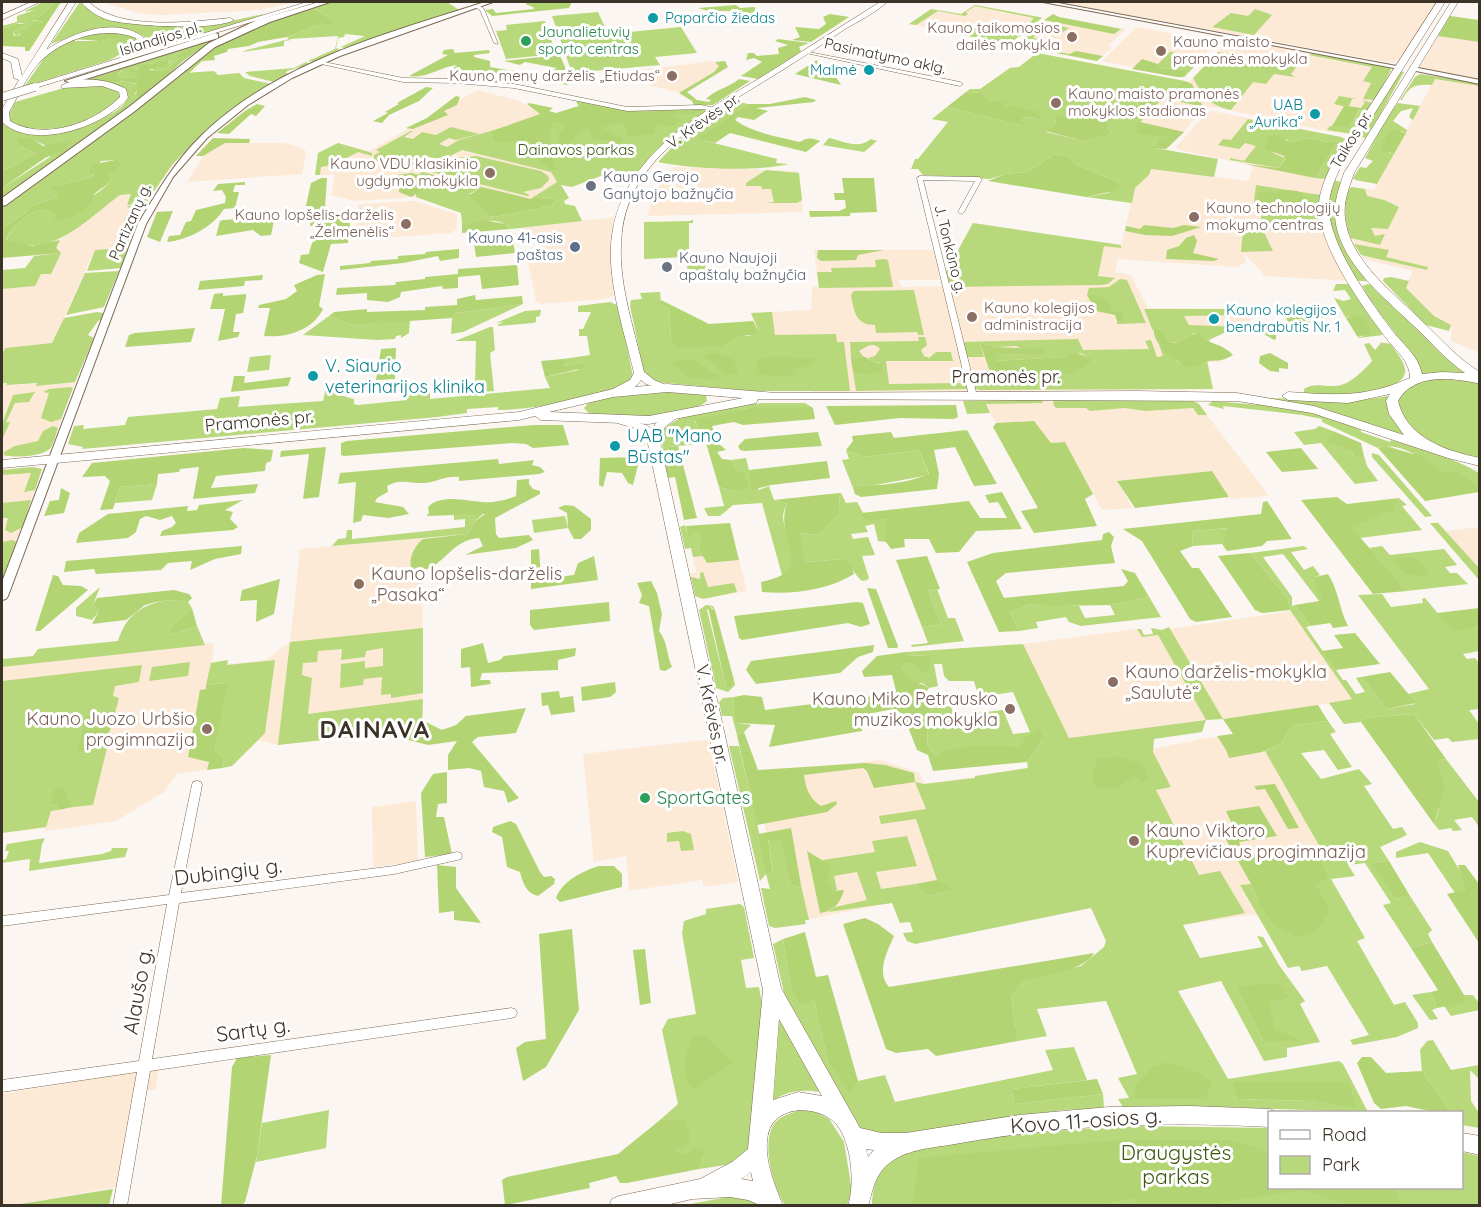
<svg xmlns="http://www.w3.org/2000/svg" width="1481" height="1207" viewBox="0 0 1481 1207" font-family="Quicksand,sans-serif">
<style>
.built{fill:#fcead7}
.green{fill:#b7d87b;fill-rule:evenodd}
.forest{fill:#b2d473}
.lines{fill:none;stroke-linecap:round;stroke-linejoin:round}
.minor-casing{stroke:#7e6952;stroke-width:1}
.tertiary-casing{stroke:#7e6952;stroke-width:2}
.secondary-casing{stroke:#7e6952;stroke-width:1}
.primary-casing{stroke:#7e6952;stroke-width:1}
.trunk-casing{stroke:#7e6952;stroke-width:1}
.motorway-casing{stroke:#7e6952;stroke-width:2}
.minor{fill:#fff;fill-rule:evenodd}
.tertiary{fill:#fff;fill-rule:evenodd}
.secondary{fill:#fff;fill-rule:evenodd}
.primary{fill:#fff;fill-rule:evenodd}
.trunk{fill:#fff;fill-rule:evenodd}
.motorway{fill:#fff;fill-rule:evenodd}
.trunk-bridge-casing{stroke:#7e6952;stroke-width:9;stroke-linecap:butt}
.trunk-bridge{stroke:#fff;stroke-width:8}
.culture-dot{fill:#0f9aa8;stroke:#fff;stroke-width:2}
.education-dot{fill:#8d6e63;stroke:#fff;stroke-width:2}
.leisure-dot{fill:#2e9e5b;stroke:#fff;stroke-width:2}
.worship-dot{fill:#6b7280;stroke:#fff;stroke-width:2}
.service-dot{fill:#5c6f8a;stroke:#fff;stroke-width:2}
.labels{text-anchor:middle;stroke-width:6;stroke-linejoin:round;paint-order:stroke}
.far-culture-label{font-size:15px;fill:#0d838f;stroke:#fff;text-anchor:start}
.far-education-label{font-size:15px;fill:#785e54;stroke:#fff;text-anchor:end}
.far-leisure-label{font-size:15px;fill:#27864d;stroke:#fff;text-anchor:start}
.far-street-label{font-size:15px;fill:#3b3228;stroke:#fff}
.far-park-label{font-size:15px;fill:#415610;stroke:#fff}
.far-worship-label{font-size:15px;fill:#5b616d;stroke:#fff;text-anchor:start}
.far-service-label{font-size:15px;fill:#4e5e75;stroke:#fff;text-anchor:end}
.culture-label{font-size:18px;fill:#0d838f;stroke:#fff;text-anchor:start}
.street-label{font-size:18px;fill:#3b3228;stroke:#fff}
.education-label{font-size:18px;fill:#785e54;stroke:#fff;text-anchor:start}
.leisure-label{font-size:18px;fill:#27864d;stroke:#fff;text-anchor:start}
.near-street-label{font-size:21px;fill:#3b3228;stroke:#fff}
.near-park-label{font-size:21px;fill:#415610;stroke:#fff}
.district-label{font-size:24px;font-weight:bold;letter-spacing:1.5px;fill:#3b3228;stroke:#fff}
</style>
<rect width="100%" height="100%" fill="#fbf6f1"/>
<path class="built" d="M102 2H294L260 10 160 15 139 13Z
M1057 2H1438L1408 49 1396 62 1392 63Z
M975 5 1042 18 1009 44 909 24 931 9 961 14Z
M1053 14 1059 17 1126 29 1109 45 1112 48 1097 61 1015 45 1020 40 1026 38 1036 30V27Z
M1137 27 1217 42 1182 78 1102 61Z
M1438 36 1479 42V80L1420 67Z
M1232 37 1384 65 1391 70 1353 134 1336 133 1215 107H1204L1184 132 1167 149 1170 151 1162 161 944 109 970 89H980L1010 68 1019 67 1037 53 1189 82Z
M714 61 720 66 714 72 679 93 652 86 629 71Z
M1435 79 1479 86V352L1451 341V325L1434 316 1405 288 1413 271 1364 259 1347 229 1346 212 1352 187 1374 190Z
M477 90 517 100 541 113 509 127 551 172 557 182 531 199 423 172 416 176V197L355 201 331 195 335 175H315L318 153 338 143 369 151Z
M1213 111 1341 137 1326 180 1319 204 1320 215 1335 260 1350 281 1265 276 1244 253 1246 262 1236 267 1118 259 1115 272 1131 275 1148 308 1245 309 1256 331H1228L1209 340 1222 362H1208L1213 389 813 392 758 330 753 321 751 313 811 310 812 287 819 286 814 250H933L940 280H898L902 287 949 286 946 272 973 223 1121 245 1135 188 1149 175 1151 169 1248 181 1254 166 1180 150 1176 147 1207 112Z
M225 143H284L296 146 306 151 302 174 187 182 203 156Z
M675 167 796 171 799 173 803 212 647 216 654 195 667 173Z
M132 194 126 207H131L114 246H109L107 250H95L52 343 5 348 2 355V289L35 286 60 240 120 195Z
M415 201 457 214V229L451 233 353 240 359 204Z
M615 217 611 232V248L618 294 604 299 541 304 536 302 526 252H531L534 247 544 245 542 236 529 235 523 239 522 228Z
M8 382 7 385 75 382 51 448 46 451 2 457V383Z
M1054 400 1197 402 1269 496 1231 499 1211 471 1118 481 1132 508 1102 510 1065 442 1051 443 1033 421 996 423 984 401Z
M32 467 42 469 41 472 2 583V470Z
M1430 523H1438L1446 531 1479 527V580Z
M423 538 422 729 278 745 259 740 232 766 177 774 164 792 116 821 45 831 46 828 2 833V667L214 643 212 662 228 660V664L266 660 290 642 300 549Z
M703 556 707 563 739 560 747 591 703 599 695 596 690 574 696 572 693 557Z
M1292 611 1353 700 1223 719 1170 629Z
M1137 629 1142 637 1158 635 1206 720 1069 738 1023 644Z
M1255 732 1325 857 1242 866 1251 884 1240 886 1256 914 1183 925 1153 865 955 890 785 924 768 838 749 775 880 760 920 773 925 784 1119 756 1207 738Z
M704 740 709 741 738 882 704 887 702 880 629 891 626 856 594 862 583 754Z
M416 801 418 861 373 867 372 807Z
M159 1068 156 1089 147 1091 129 1185 14 1205 2 1206V1094Z"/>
<path class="green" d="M43 2H55L39 17 32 20 44 22 42 23 26 27 30 29 16 36 13 32 27 24 19 23 2 29V26L17 22V16L35 10 23 12Z
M80 2C105 27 179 25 215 23 232 22 249 16 266 14L124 58 145 43 144 36 125 30 79 34 51 44Z
M332 2H447L459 10 345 48 341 47 365 36 345 34 344 37 338 38 336 48 341 50 315 62 308 61 335 49 338 36 290 39 291 40 284 41V46L242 52 247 50 289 39 287 37 315 26 332 24 321 12 313 9 212 49 185 73 214 71 218 75 239 73 244 78 271 84 205 131 172 165 146 203 127 205 131 194 120 195C83 222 54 258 6 241 10 229 29 210 42 210 47 210 52 213 57 214 73 206 101 195 111 180L108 176 115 160 101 161 92 177 56 186 60 194 57 197 29 207 27 212 2 228V206L133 111 215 45 250 29Z
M975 5 1039 17 1042 18 1034 24H1028L1034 18 975 6 966 12 968 14 965 16 938 11 916 25 909 24 931 9 961 14Z
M1255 9 1272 15 1254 35 1212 27 1231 13 1248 16Z
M598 12 608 34 681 27 697 53 655 57 660 65 572 73 552 16Z
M545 21 556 54 506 59 496 31 507 30 506 25Z
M1041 22 1069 28 1057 36 1038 33 1033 38 1050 41 1041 42 1045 45 1043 47 1019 42 1036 30V27Z
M959 23 966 25 965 27 1010 34 1026 25 1031 27 1009 44 947 32Z
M228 34 197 52 151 91 149 90 205 45 175 54 180 57 179 59 165 71 147 70H153V66C160 64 165 66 171 61L170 60 163 63H152L140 69 129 67 141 73 133 78 114 77 122 71 118 70 70 83Z
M123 37 116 41H138V44L110 60 24 87 49 51 74 38 75 41H100Z
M1161 50 1203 58 1187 74 1185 70 1161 68 1158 64 1170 52Z
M1218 52 1297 66 1291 74 1295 77 1274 74 1266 84 1253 82 1231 110C1209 105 1204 97 1193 78Z
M1315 52 1389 66 1391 70 1375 100 1363 99 1371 83 1363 81 1372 67 1309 55Z
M1037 53 1185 81 1181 83 1171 96 1201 103 1204 107 1163 98 1134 129 1168 137 1158 139V145L1155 148 1218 159 1214 177 1151 169 1149 175 1135 188 1132 203 1086 197 1108 193 1120 183 1075 164 1068 156 1055 154 1028 172 1005 174 990 179 923 175 918 169H911L915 159H918L948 122 932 119 947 107 1023 126 1020 120 1022 117 1037 118C1023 109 1017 108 1001 108L1008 103 988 100 982 93 966 92 970 89H980L1010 68 1019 67ZM1135 91 1152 103 1138 119 1106 120 1111 135 1083 141 1046 132 1055 126 1056 115C1070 115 1132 121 1137 106 1138 102 1135 96 1135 91Z
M306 62 310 64 287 71 286 73 289 74 274 82 250 76 245 72 294 68Z
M1400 71 1404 72 1367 138 1359 137Z
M1420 74 1479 83V86L1435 79 1432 85C1416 84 1410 85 1402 100H1400L1415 77Z
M124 81 139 85 135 94 144 97 2 200V188L50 157 46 146 34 140 20 146 35 153 12 167 2 171V122C5 125 10 129 17 131 38 135 134 123 127 91L110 84Z
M71 86H106L117 90 121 98C83 129 60 133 12 126L7 118 15 102Z
M1339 96 1357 99H1352L1349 106 1361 108 1365 102 1362 100 1372 103 1369 110 1355 120 1358 122 1353 134 1327 130 1330 126H1350L1360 110 1334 104Z
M575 99 631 111 710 109 668 140 636 173H632L626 180 611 172 572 187 561 185 569 198 564 201 565 204 575 206 582 221 511 229C500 216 477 222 462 224L461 213 416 197V193L436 181 417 175 423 172 482 187 469 194 489 216 495 217 551 206 557 200 535 196 557 182 551 172 462 150 442 160 426 156 416 161 389 154 416 163 406 168 374 160V155L380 152 376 150 411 131H413L404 137 413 139 422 132 436 135 451 127 479 134 456 140 449 138 439 144 447 147 459 140 515 124 551 120 579 107Z
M735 101 748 104 698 139 777 159 776 163 789 164C755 172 692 169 658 162L683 136Z
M1398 103 1420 106 1413 120 1409 117 1413 108 1401 111 1393 121 1407 130 1406 133 1401 131 1388 152 1394 154 1377 184 1355 180 1353 178 1360 167 1366 168 1373 161 1365 158 1389 114Z
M1248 119 1341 137 1349 141 1326 179 1315 178 1339 140 1331 142 1307 138 1291 142 1286 139 1273 153 1285 158 1279 168 1230 160V158L1244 161 1256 146 1245 143 1239 149 1218 145 1223 139 1231 140Z
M829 138C844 141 857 150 871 139L877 141 864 152 823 145Z
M338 143 369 152 372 153V156L358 152 345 159 352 161 321 167 320 175H315L318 153Z
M476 156 541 171 548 176 549 180 541 188 523 192 530 195 527 196 432 172H442V165L456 158Z
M766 170 799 173 802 200 797 203H765L774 202 771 189H762L761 186H746V183Z
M1332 180 1341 182C1328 226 1346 246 1369 281H1358C1335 245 1321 224 1332 180Z
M1256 185 1321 195 1320 215 1323 229 1314 232 1315 228H1301L1306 231 1263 230 1273 251 1241 252 1244 218 1246 225H1260L1262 211 1253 209ZM1262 191 1307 199 1314 203 1309 206 1295 204 1285 209 1258 204Z
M1352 187 1365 189 1367 196 1384 200 1399 207 1388 229 1371 228 1375 236 1385 234 1380 245 1351 238C1344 223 1344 205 1348 189Z
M143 205 145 207 141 209 128 242 131 243 109 247 114 245 130 208 126 206Z
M691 220H693V223H689V254H704L706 272 688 273 686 257 644 259V222L691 221Z
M973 223 1121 245V248L1104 246 1098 276 1115 278 1108 284 1101 285 949 287 946 272Z
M1354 244 1389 250 1386 257 1428 267 1427 270 1361 255Z
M128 248 121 268 87 271 95 250Z
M61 253 51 274H41L35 286 2 289V270L25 268 34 256Z
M884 259 888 260 893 287 819 288 817 272H832L831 268 876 267 875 260Z
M119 271 104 307 66 315 85 273Z
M1391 277 1409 281 1406 288 1434 316 1451 325 1449 331 1426 325 1383 281 1384 278Z
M1120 279 1127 280 1146 323 1117 324V321H1123L1092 294 1087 295 1089 288 1109 287Z
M1336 284H1351L1383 335 1359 338 1357 336 1363 337 1349 316 1346 318 1334 298 1344 301 1351 299 1345 290 1333 291Z
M1368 284 1374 286 1443 355 1457 367 1476 378 1422 376C1407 343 1380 317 1362 286Z
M914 290 924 335H918L917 332 876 333 875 325C856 325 854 312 851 295L854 291Z
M660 292 661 303 669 309 671 343 725 346 741 336H750L758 329 751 313 772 312 775 335 836 334 837 342H844L850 391H752L656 382 644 372 630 306 631 300 642 299 640 293Z
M610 302 619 306 633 377C616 398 526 410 498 410V407L467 409V413L437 417 82 449 83 447 68 444 74 426 84 425 83 429 125 425 128 417 217 409 220 398 240 396 238 407 323 401 326 388H339V395L354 399V404L358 405 407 400V392L430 390V399L550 388 545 377 578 370 579 363 564 366 562 364 563 359 590 355 587 336H579V329H583L591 312H578V306Z
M523 304 463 332 451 334 452 318 456 313Z
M1144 309H1237L1240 315 1184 316 1189 325 1241 327 1243 331H1228L1209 340 1210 342 1194 333C1181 341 1169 351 1163 330L1154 327 1153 331Z
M541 310 540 316 536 317V322L533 323 499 326 497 325 504 322 496 323 525 311Z
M97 312 104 313 101 320 98 321 88 335 94 338 75 382 36 386 37 383 7 385V383H2V355L5 348 52 343 64 318Z
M329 316 352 325 410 320 409 333 401 338V335L396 336 395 339 377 340 303 335Z
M490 327H493L495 350 490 353 494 391 458 394 457 387 475 385 476 341H455Z
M918 337H925L927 345 921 350 924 356 929 358 936 352H951L953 361H886L889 384 962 383 967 385V389L856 391 853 372 866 375 880 362H874L868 358 875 356 880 349C873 341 866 347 859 351L863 356 851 359 850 342 919 341Z
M1078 339 1083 350 1149 349 1145 341 1151 340 1157 357 1163 356 1159 345 1179 363 1207 361 1213 389 979 390 975 388 973 376 990 374 989 369C1021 378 1049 375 1081 369L1087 357 1081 353 1065 357 995 361 998 354 1035 355 1016 346 995 347 980 343 984 357H967L963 342Z
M1378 342 1391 344C1395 351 1407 364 1405 373 1400 398 1323 394 1304 394V389C1313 383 1321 386 1332 386 1348 387 1362 372 1372 361L1364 344 1369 343 1375 350 1381 343Z
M271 355 269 370 247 372 250 357Z
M1436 379 1479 382V459C1456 454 1427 445 1410 428 1404 422 1401 410 1397 402 1407 386 1418 382 1436 379Z
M70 387 73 388 61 419 51 422 41 418 49 393 43 392 49 389Z
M674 390 706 395 707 401C681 421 623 417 591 416L584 408 590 401 628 394Z
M35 392 29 402 15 403 6 422H10L2 440V424L13 395Z
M1389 396 1419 442 1267 398 1356 401Z
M1041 400 1043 403 986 404 990 413 967 414 963 401Z
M1054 400 1193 401 1199 404 1207 415H1198L1193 408 1145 411 1125 408 1090 411 1086 408H1056L1053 404Z
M1213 401 1260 405 1318 413 1361 430V432L1390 442 1391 440C1422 448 1452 457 1479 473V486L1455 472H1443C1421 461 1404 441 1378 448L1322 422V419L1302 415 1223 406 1224 409 1208 405Z
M763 403H805L813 408H748L695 421 698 428 697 444 668 447 671 459 664 460 661 434C674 410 736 405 763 403Z
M53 426 58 428C56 434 54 442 51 447 45 457 13 458 4 455V452L15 446 38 441 43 431Z
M1319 426 1333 431 1328 442 1352 452 1354 456H1364L1367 466 1378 481 1355 484 1321 443 1304 445 1294 432 1315 429Z
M846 450 864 457 919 450 929 475 870 486 855 485 853 488 842 460 849 459Z
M1372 453 1379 455 1432 516 1425 517 1372 457Z
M746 458 749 470 759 490 769 486 774 500 787 504C785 508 783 513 783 517 784 534 802 566 782 575L762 503 733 505 720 516H708L704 508 724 506 719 487 737 492V471L731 460Z
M32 467 42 469 35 490 24 492 31 473 2 475V470Z
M157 484 152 500 115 503 120 487Z
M839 493H841L846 503 857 502 867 520 886 519V542L878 541 874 524 865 526 868 532 851 534 853 539 868 537 875 555 862 556 869 578 867 580 862 581C854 574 852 567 845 559L806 562 798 533 819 535 840 513Z
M1399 498 1407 505 1402 506 1422 530 1360 538 1350 527 1392 511Z
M31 500 23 527 11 533 5 530 8 518H2V503Z
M484 513 474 522 468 534 332 546 338 539 346 538 347 530H352V539L465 527V519L454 520V515Z
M565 516 568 528 534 533 532 520Z
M1430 523H1438L1479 568V580Z
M685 525 688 534 695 533 701 537 698 548 703 556 693 557 691 548 685 549 680 527Z
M1229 528 1222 544 1193 546 1192 531Z
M12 540 17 542 2 583V542Z
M1304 546 1308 549 1291 552 1304 570 1313 566 1320 575 1315 577 1321 598 1319 601 1283 554 1263 557 1292 597V606L1295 605 1310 626 1306 627 1343 680H1346L1356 694 1365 692 1356 678 1361 677 1387 709 1415 704 1408 694 1429 689 1358 595 1382 594 1391 607 1423 603 1422 599 1425 598 1452 630 1479 627V651L1463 654 1467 659 1475 658 1479 663V709L1469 710 1479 724V739L1452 742 1448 738 1434 740 1414 714 1364 718 1361 722 1344 724 1329 703 1352 699 1290 610 1288 599 1250 553Z
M1382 546 1390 555 1444 549 1457 565 1445 567 1450 573H1457L1468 584 1407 591 1369 548Z
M703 572 708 587 734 583 737 592 703 599 695 596 691 577 700 579V573Z
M100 587 93 605 101 609 92 620 76 616V608Z
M937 589 948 618H955L964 641 912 647 911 645 928 643 922 627 941 624 928 590Z
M1148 595 1161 617 1081 626 1069 622 1066 617 1036 622 1038 628 1019 631 1010 612 1032 604 1079 606 1085 618 1115 615 1110 605 1146 598Z
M169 600 188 602 192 608 169 628 171 635 197 626 205 645 2 667V659L33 656 38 649 118 641C126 615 142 604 169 600Z
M706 605 713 606 715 610 711 607 707 610 726 687 734 680 735 685 728 692 716 688 699 610Z
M1169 627 1223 719 1206 720 1202 732 1154 739 1153 752 1171 787 1156 790 1199 875 1220 871 1245 913 1183 925 1200 958 1263 947 1257 936 1263 937 1279 965 1305 1001 1300 1004 1320 1042 1287 1048V1057L1264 1061 1221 981 1178 991 1228 1079 1339 1061 1343 1064 1368 1112 1221 1107H1123L1118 1099 1129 1098 1118 1078 1137 1074 1106 1001 1037 1009 1047 1036 1018 1041 1011 996 1022 980 1081 966 1104 947 1106 941 1091 908 915 944 907 941 903 933 913 932 910 922 900 923 892 903 828 912 835 907 867 900 857 872 834 876 837 890 834 891 825 882 827 876 823 860 875 852 872 841 907 836 917 866 876 872 881 889 915 884 926 896 954 890 937 880 916 819 881 824 879 816 926 809 915 782 924 784 975 778V776L1028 768 1027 762 1042 740 1020 747 966 748 936 756 927 745 928 729 932 713 929 708 951 706 957 726 982 723 978 713 1003 710 1013 734 1030 732 1013 692 992 695 995 705 981 706 974 681H949L944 676 942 664H934L938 686 929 688 922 683H913L904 675 902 667 906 663 917 667 927 656 907 655 906 652 1023 644 1069 738 1206 720 1158 635 1142 637 1137 629H1141L1144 635 1153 634 1151 628 1162 630ZM1236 986 1290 999 1268 1002 1275 1031 1299 1038 1263 1041ZM1234 1082 1356 1107 1311 1101 1237 1099Z
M423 628V693L391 698V694L381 695 382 677 364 679 363 685 340 688 341 664 365 661V668L383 666V648L366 651 365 657 341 660 342 649 318 651 317 662 303 663 302 675 312 678 308 714 423 699 422 729 278 745 290 642Z
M228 660 227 665 275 660 265 733 232 766 222 768 224 758 215 750 226 683 206 685 211 663Z
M190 662 188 676 149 681 152 667Z
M142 665 139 682 115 686 113 696 119 698 116 709 86 715 96 748 110 736 93 805 73 807 64 787 50 805 56 804 58 810 51 811 46 827 2 833V681Z
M734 697C733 707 732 714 737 723L751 725 744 732 737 735 732 716H722L719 702 723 698Z
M1328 721 1336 732 1330 734 1352 767 1338 770 1324 750 1301 753 1321 779 1359 769 1372 784 1364 786 1393 829 1402 827 1407 835 1380 847 1389 861 1373 862 1395 899 1410 896 1432 930 1428 934 1432 942 1411 948 1383 905 1391 903 1365 863 1348 865 1355 876 1331 879 1365 938 1357 941 1394 1005 1405 1002 1418 1023V1028L1397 1037 1353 1045 1350 1040 1369 1035 1327 966 1302 971 1299 966 1288 968 1240 885 1251 884 1258 902 1316 885 1327 879 1321 858 1325 856 1265 751 1281 744 1293 725Z
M729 746H739L765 858 766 873H773L768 838 780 841 790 884 799 888 801 885 809 920H805L806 924 775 928 769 926 761 888 770 889 766 874 760 881Z
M1446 759 1479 802V827L1472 817 1454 820 1462 830 1453 831 1451 828 1439 830 1434 824 1439 809 1436 760Z
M683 831 691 834 694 850 681 851 679 841 667 842V833Z
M45 838 42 844 39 863 102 854 111 851 112 848H128L125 857 29 871 30 859 2 863V860L6 859 9 851H5L7 844Z
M1420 842 1448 851 1460 871 1465 890 1455 893 1428 853 1396 858V852Z
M740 904 744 907 754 958 741 960 746 988 759 987 764 1015 751 1146 739 1163 699 1169 705 1152 684 1155 674 1151 660 1120 678 1104 662 1030 668 1019 696 1014 682 933 684 921 706 914V909Z
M783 939 790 985 814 1000 828 1063 850 1092 858 1081 885 1075 895 1102 1053 1070 1045 1050 1074 1047 1087 1080 1011 1089 1015 1104 1103 1094 1104 1108 1063 1110 901 1135 861 1131 784 993 773 944Z
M1431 992 1437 1008 1432 1010 1438 1019 1430 1020 1412 995Z
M1464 995H1473L1479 1003V1010L1451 1016 1444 1006 1467 1002Z
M777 1013 820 1092C799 1089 783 1091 768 1105Z
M1433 1040 1451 1070 1479 1065V1079L1470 1070 1471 1101 1479 1113V1128L1462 1125V1112H1448L1450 1111 1422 1071 1420 1050 1427 1041Z
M329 1110 326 1148 256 1162 262 1123Z
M803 1110 816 1112 829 1119 844 1142 852 1191 847 1205H785C773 1187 761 1144 774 1124 781 1115 793 1112 803 1110Z
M1135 1126 1269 1128 1270 1188H1462V1152L1479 1156V1205L872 1206C872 1191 876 1174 887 1163 914 1138 1091 1128 1135 1126Z
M738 1195 751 1199 759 1205 680 1206Z"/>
<path class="forest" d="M55 2H61L29 51H25V47L2 46V29L16 24H27L13 32 14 36 20 35 22 31 29 29 25 27 43 22 30 19 39 17Z
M530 2H572L569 8 492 16 485 10 493 9 496 13 534 9 533 7 525 4Z
M736 5 740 8 755 7V16H733L732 11H708L698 8Z
M313 9 321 12 333 24 315 26 287 37 258 42 249 46 228 49 227 52 214 56 215 60 202 61 188 74 184 73 206 53 240 34Z
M830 14 849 17 811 42 792 40 800 37 795 27 819 29 826 24 823 17Z
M1053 14 1059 17 1121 29 1114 34 1044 20Z
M1450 16 1479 20V42L1438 36Z
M114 32C122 33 133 33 138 41H115L120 38 100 41 73 39 86 35Z
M778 39 809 43 799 47 801 51 796 55 758 79 741 76 762 62 754 58 746 60 748 53H754L757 56 779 54 778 48 788 45 775 41Z
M1042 41 1059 47 1058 52 1069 54 1076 51 1103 56 1097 61 1015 45 1019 42 1043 47 1045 46 1040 42Z
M204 44 206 45 183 61 144 97H136L137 84 123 81 110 84 82 81 123 69 115 77 133 78 140 73 128 72 131 65 133 68 140 69 138 66 171 60 164 67H153L157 68 148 70 165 71 179 59 175 54Z
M453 49 455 53 489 50 490 53 474 55V57L490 61V67L531 74 526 78 515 77 516 81 513 84 491 82 510 76 492 72 488 75 451 70 457 65C439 67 427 79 409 76L448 55 442 54 444 50Z
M560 55 571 82 567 85 539 79 557 68 525 62 520 65 504 61Z
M1142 59 1158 64 1161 68 1185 70 1187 74 1184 77H1177L1132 69Z
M817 60 823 76 836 77 841 85 795 74Z
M725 61 728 67 687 92 697 100 709 102 711 100 706 99C714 90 730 87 739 79L750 81 713 105H694L692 101 679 93 714 72 719 66 715 62Z
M1185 81 1192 84 1201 103 1171 96 1181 83Z
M426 87 433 88 419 101 389 115 382 123 373 121 388 113 385 112 399 104 397 103Z
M1135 91 1147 100 1153 101 1152 103 1138 119 1106 120 1111 135 1083 141 1046 131 1055 126 1056 115C1075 115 1128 123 1138 104L1135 97 1130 93Z
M966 92 982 93 988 100 1009 102 1002 108 1013 106 1037 111 1041 118 1022 117 1021 122 1030 126H1023L947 107Z
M456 96 460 97 457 105 444 111 448 115 413 129 406 128 427 118Z
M805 97 816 100 814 102 756 108 768 111 754 120 738 117 735 120C753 133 779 137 800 142 807 137 813 138 820 141L806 152 730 133 715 143 697 139 748 104H770Z
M579 100 631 111 703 110 693 114 670 115 681 121 674 126 658 124 653 129 655 134 631 136 627 135 626 126 617 122 601 128 623 138V142L620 143 608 140H593L589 128 577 134 567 146 560 145 558 133 564 129V126L557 122 551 123 549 147 557 171C543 167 539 157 526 151L528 139 521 142 494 141 492 131 540 114 527 104 529 103 553 108 549 111 556 113 582 105Z
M257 104 265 106 256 116 251 114 229 134 217 133 245 111Z
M1344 106 1360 109 1350 126H1332Z
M1140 122 1184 132 1166 149 1153 148 1158 145V139L1166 137 1135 133 1139 130 1133 129Z
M1395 130 1406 133 1394 154 1381 149 1389 131Z
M1274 135 1291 142 1307 138 1330 142 1339 140 1315 178 1245 164 1279 168 1285 159 1284 156 1265 149 1268 137Z
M17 138H31L43 146 72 141 65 149 45 158 2 188V171L12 167 35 153 20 146Z
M213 138 250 139 249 143H225L203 156H196Z
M1055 154 1068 156 1075 164 1120 183 1118 190 1086 197 988 181 1005 174 1028 172Z
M115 160 122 164 108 175 111 180C105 189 91 191 91 203 80 213 69 222 54 220L56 214C52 213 47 210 42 210 29 210 10 229 6 240L32 246 60 240 56 248 61 253 2 258V228L27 212 29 207 57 197 59 192 52 188 56 186 92 177 94 175 89 171 95 164Z
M412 173 437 181 411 197 399 192 398 175Z
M321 178H327L324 222 330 221 331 216H336L339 213 351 212 348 243 331 244 323 272 299 263 301 255 309 254C311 243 316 237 318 226H310L311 215 297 213 305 210 311 183Z
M842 178H874L877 212 850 213V216L810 217 809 211H839L846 208 845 200H835L834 193H844Z
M245 182V185H235L233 192H239L235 208 224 209C213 227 188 240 167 242L169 236 180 235 186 222 191 221 196 210 225 203 226 197 222 190 213 191 218 184Z
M482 187 531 199 535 196 557 200 551 206 495 217 489 216 469 195Z
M1282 190 1298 191 1314 203 1312 206 1295 204 1285 209 1259 204 1258 195 1262 191 1277 193Z
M173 211 160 242 147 237 157 212Z
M275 216 271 235 261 236 253 230 216 236 220 221 223 220Z
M484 220 505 224 511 229 462 233V224Z
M1144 225 1173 228 1184 225 1201 227 1172 236 1145 235 1125 231 1126 226 1140 229Z
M1194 235 1197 241 1193 253 1219 259 1214 261 1166 259 1167 250 1179 246 1186 238Z
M513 241 515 253 476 257 474 244Z
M459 249V258L440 261 438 256 403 263 340 270V266L370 263 371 261 398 259V256L425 254 426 252Z
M818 250H884L858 255 856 260 821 261 817 258Z
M517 265 519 285 482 289 480 275 458 277V288L443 289 442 286 401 292 400 297 388 302 367 300V293L336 295 337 288 395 285 396 282 425 279V277L458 274V269Z
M325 274 319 306 323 309C313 330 287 338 264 336L270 308H258L259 305 286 299 297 291 294 285 317 275Z
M263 275 262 280 245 281 244 286 198 290 200 281Z
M223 293V296L246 294V297L243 313 236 314 233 332H240L238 337 218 341 225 309H210L214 294Z
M1092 294 1109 301 1112 311 1123 313V321H1117L1115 315 1096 311 1087 295Z
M475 295 476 300 522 296 523 304 456 313 452 318 352 325 329 316 334 312 367 309V312L425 310V307L457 305V299Z
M661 300 709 324 753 321 758 330 753 335 741 336 725 346 682 348 671 343 669 309 660 303Z
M1320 306 1329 313H1325L1326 318 1309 320 1312 327H1298L1301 334 1276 333V339L1274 340 1257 330 1276 331V326L1289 324 1285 316 1315 314 1311 309Z
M1353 315 1364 318 1372 333 1371 335 1357 336 1346 318Z
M1154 327 1163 330C1172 357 1184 333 1200 333 1207 346 1220 341 1233 355 1218 364 1218 358 1205 362 1198 364 1196 368 1187 367 1174 360 1151 344 1154 327Z
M195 328 191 342 125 347 129 335 135 333Z
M980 343 995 347 1043 349 1044 352 1035 355 998 354 996 361 1065 357C1078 350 1080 355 1092 359 1078 383 1012 376 989 369Z
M396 348 395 379 376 380 381 349Z
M712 352 733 359 738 370 736 374 726 375 703 356Z
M1270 353 1288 363V369L1279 368V372L1270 371 1259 363 1260 356Z
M785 356 815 359 810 366 792 369 795 372 786 377 756 374 758 358Z
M863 356 874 362 882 363V371L866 375 853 372 851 359Z
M563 359 564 366 579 363 587 367 545 377 541 361Z
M682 359 695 361 722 379C705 380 681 380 674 363Z
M234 376H245L244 383 291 377 288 386 231 392Z
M956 405 958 417 954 419 900 418 835 425 826 406Z
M803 407 813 408 815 419 743 425 734 422 712 426 717 442 726 450 717 452 722 459 731 460 737 471 744 473 748 488 737 492 719 487 706 443 697 444 698 428 695 420 748 408Z
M1034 421 1051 443 1065 442 1093 494 1085 499 1097 526 1034 533 1021 511 1038 508 993 427 996 423Z
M534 425H563L569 445 533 448 526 444 512 443 344 456 341 455V443L347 441Z
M967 430 997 484 974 486 955 447 934 450 939 474 937 489 861 497 855 494 853 488 855 485C878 487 907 483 929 474L919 450 864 457 846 450 853 441 852 436 891 432 894 438Z
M1333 431 1361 443 1364 456H1354L1352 452 1327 442Z
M818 432 822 446 745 451 740 450 738 446 745 439Z
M678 446 697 518 684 520 675 477 668 478 664 460 671 459 668 447Z
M1386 446 1420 456 1443 472 1455 471 1479 486V492L1425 501 1378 448Z
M326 447 319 497 303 499 309 454 280 457 281 451Z
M244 448 273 450 271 461 266 463 265 471 216 476 211 488 258 484 255 493 193 499 199 467 180 469 179 472 158 474 157 484 120 487 113 509 100 510 110 481 105 476 82 477 92 463Z
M1301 448 1318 469 1282 472 1266 452Z
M640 457 633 485 628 483 622 473 607 472 603 487 599 485 600 458Z
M498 459 499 464 534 460 532 465 540 467 545 472 539 474 459 481V477C446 475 437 482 425 483 411 484 400 478 387 486L388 492 377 498 375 502 403 507 409 514 388 518 363 515 361 521 353 523 356 482 338 484 340 473Z
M827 461 830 478 771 485 752 490 749 470Z
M1212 471 1229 497 1135 508 1117 481Z
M529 479V484L533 489 540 491V494L495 518 496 534 499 538 529 535 533 540 516 548 465 555 483 546 479 538C448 539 438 580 411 568 409 558 414 546 423 539L468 534 474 522 485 514 426 516 429 513 428 507C443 491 474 504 493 502 501 501 509 499 516 496L517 480Z
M61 488 70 493 64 513 44 516 50 501 59 500Z
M1002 492 1022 529 976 531 959 552 936 553 929 539H904L905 547 891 549 886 542V519L867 521 861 513 969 501 980 518H1007L998 502 989 503 985 495Z
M839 493 840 513 819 535 799 533 806 562 845 559 851 565 854 574C829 590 791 595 762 592L761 582C819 571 773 540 787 504L774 500Z
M1337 497 1347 504 1399 498 1393 511 1351 527 1407 591 1373 594 1301 500Z
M243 500 225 510 233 512 230 519 238 527 233 530 160 536 162 531 172 527 176 523 172 516 160 520 146 516 140 519 136 532 128 538 76 543 79 533 108 514 188 506 187 511 197 510 199 505Z
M1267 501 1292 539 1267 541 1262 546 1227 551 1222 544 1228 528 1192 531 1193 546 1180 551 1192 568H1199L1232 617 1196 622 1190 619 1142 541 1123 529 1261 514 1263 502Z
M565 505 574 506 591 519V530L581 539H574L568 528 567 513 558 508Z
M730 523 739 560 707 563 698 548 701 537 695 533 688 535 686 526Z
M1109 532 1114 537 1111 546 1115 563 1006 573 996 581 1004 598 1124 586 1128 581 1121 569 1135 573 1148 595 1146 598 1110 605 1057 606 1032 604 1010 612 1019 631 999 632 967 562 993 553 1102 540 1103 534Z
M242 546 241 554 215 559 190 570 192 561 168 563 161 570 96 574 94 569 64 572 66 561Z
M539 549 541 579 574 575 578 563 594 556 598 580 531 589V550Z
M1250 553 1288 599 1290 610 1262 613 1255 610 1218 556Z
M927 556 940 589 928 590 941 624 922 627 896 560Z
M1416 557 1430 574 1423 577 1404 573 1393 559Z
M1328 574C1339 591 1339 609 1348 626L1333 628 1330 623 1310 626 1295 605 1319 601 1321 598 1316 588 1315 577Z
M53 575 58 576 63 585 81 586 88 590 40 631H35Z
M280 579 274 614 256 622 257 600 240 601 242 590Z
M651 581 657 593 662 614 659 631C668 642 666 654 672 667L665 671 660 670 649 606 639 603 642 595 637 583Z
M867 588 876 589 898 646 897 648H888Z
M174 590 189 594 192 598 188 602 169 600 156 602 145 605 126 620 92 624 100 609 93 605 97 598Z
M609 602 610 621 534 630 530 625V610Z
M857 602 863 603 870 624 861 627 848 623 742 640 739 638 734 616Z
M708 607 715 610 734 680 730 687H726L725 683Z
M192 608 197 626 171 635 169 628Z
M1479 608V627L1452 631 1437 613Z
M1355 633 1380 664 1336 670 1322 651 1343 648 1334 635Z
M483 643 488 663 500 660 504 656 576 648 575 656 558 660V670L482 673 480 680H490L491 684 471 687 470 667 461 668V649Z
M874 645 873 652 858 657 840 673 756 684 746 670 751 661Z
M906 652 907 655 927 656 930 660 928 671 925 674 917 667 906 663 902 667C906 684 917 680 929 688L924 694 932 713 928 729 927 745 936 756C953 743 998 747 1020 747L1024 739 1038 729 1042 733V740L1027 762 933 771 928 755 917 750 903 714 893 709 863 715 862 731 769 747 775 725 737 723C732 714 733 707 734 697L744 695 762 697 765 710 891 694 896 691 892 675 864 677 862 671 877 656Z
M1390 672 1416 703 1387 709 1361 677Z
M615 682 616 692 610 697 582 701 581 687Z
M227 683 215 750 224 758 222 768 207 770 209 762 188 757 200 690 206 689V685Z
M559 691 560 698 573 696 575 712 551 715 548 705 542 706 541 693Z
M1318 705 1328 721 1293 725 1281 744 1262 752 1229 758 1226 750 1217 736 1233 734 1223 719Z
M526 708 516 733 478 737 472 742 519 798 508 803 504 791 484 787 481 771 469 768 448 770V755L457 741 428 745 409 740 405 730 422 729V720L442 730 456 725 466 716Z
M116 709C109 738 107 745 77 753L86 715Z
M1414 714 1446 759 1437 760 1445 787 1434 824 1361 722 1364 718Z
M744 732 758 770 865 763 885 765 914 773 915 782 874 788 867 771 863 768 804 775C806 789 809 798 821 806L836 801 837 804 827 812 757 825 737 735Z
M1119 756 1143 765 1148 780 1143 783 1136 776 1128 780 1119 788 1097 789 1092 777 1097 759Z
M447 772V803L438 804 436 817H444L452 854 425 857 421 793 433 774Z
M1275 784 1299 828 1288 829 1265 789 1257 790 1254 786Z
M64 787 73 807 58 810 56 804 50 805 54 789Z
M1259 806 1277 836 1239 842 1248 858C1271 855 1298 844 1320 856L1328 879 1316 885 1330 912 1317 929 1297 937 1275 926 1258 902 1251 884 1219 827 1232 824 1226 811Z
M510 821 516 824 540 872 544 877 551 876 555 879 554 884 538 896C526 893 523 883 520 872L507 867 502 837 492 832 493 827Z
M791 828 801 885 799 888 790 884 780 841 768 839 773 874 766 873 758 834Z
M807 851 827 863 831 870 826 881 834 891 844 890C840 903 834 911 820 913Z
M1389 861 1410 896 1395 899 1372 862Z
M437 865 456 867V888L481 923 454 920V911L439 913Z
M1458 865H1465L1479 884V943L1447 894 1465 890Z
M599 866H614L622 874V887L560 902 556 898C562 881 583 871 599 866Z
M937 880 955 890 926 896 915 884Z
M865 918 878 924 894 936C887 952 876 972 889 987L1094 953C1085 971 1040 976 1022 981L1011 996 1018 1041 936 1056 928 1049 896 1053 886 1049 843 924Z
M572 929 579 1010 546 1067 523 1081 516 1048 525 1042 546 1039 539 934Z
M805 932 816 977 828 975 858 1081 850 1093 828 1063 814 1000 800 1005 790 985 783 939Z
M1432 942 1464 995 1468 1002 1437 1008 1431 992 1438 990 1411 948Z
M645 949 651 1003 640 1005 633 950Z
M1280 984 1291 999 1269 1002 1275 1030 1299 1038 1301 1041H1263L1236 986Z
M694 1035 704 1036 733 1062 694 1089C678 1079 686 1048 694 1035Z
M271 1055 257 1156 245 1202 242 1205 221 1206 232 1067 237 1058Z
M1362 1057H1371L1386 1073 1422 1071 1450 1111 1434 1112 1406 1106 1381 1109 1374 1103 1357 1063Z
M1167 1062 1197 1072 1212 1082 1206 1099H1135V1085L1153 1067Z
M1097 1079 1103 1094 1015 1104 1011 1089Z
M1233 1082 1348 1083 1357 1108 1311 1101 1237 1099Z
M660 1120H685L690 1136 688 1144 675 1151 684 1155 699 1147 705 1152 699 1169 627 1183H620L616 1176 589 1183 590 1188 505 1205 502 1180 507 1177 618 1154Z
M1120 1140H1231L1269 1152 1270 1188H1395L1400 1205H1350L1303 1190 1220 1202 1218 1206 1137 1205 1134 1198 1106 1203V1206L913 1205 919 1158Z
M113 1189 109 1205H14Z"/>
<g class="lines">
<g class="minor-casing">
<path id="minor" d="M475 5H479L484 9 498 44 494 43 480 10 475 7Z
M804 51 960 82 963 84 960 86 806 53 804 52Z
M319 61 403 78 457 79 514 84 627 107 701 105 720 109 717 111 701 109 627 111 514 88 457 83 403 82 317 63V62Z
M920 176 979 177 982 179 964 212 961 214 958 212 975 181 923 180 977 396 973 398 969 396 917 178Z
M197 781 201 782 202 785 181 893 394 866 457 852 461 853 462 856 461 859 457 860 394 874 179 903 152 1059 511 1008 515 1009 517 1013 515 1017 511 1018 150 1071 127 1206H113L137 1072 2 1092V1080L139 1061 167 904 2 926V916L169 895 192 785 193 782Z"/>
</g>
<g class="tertiary-casing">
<path id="tertiary" d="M485 2H493L340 56 292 78 248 105 207 138 173 177 146 224 8 596 6 599 2 600V582L138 224C157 192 175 161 202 135 277 62 388 33 485 2Z
M1043 2H1053L1402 67 1399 69Z
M1413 67 1480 80V84L1411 70 1410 69Z"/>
</g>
<g class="secondary-casing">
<path id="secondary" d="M880 2H887C875 13 859 21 845 29 820 46 794 63 768 79 710 115 630 156 622 232 616 279 634 327 644 372L654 380 673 388 667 391 646 384 641 380C636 389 619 397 609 395V391L630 380 634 373C624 330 604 273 613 229 628 150 706 111 768 73 806 49 843 25 880 2Z
M673 413 679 416 665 427 659 438 781 988 860 1128 882 1133H906L1019 1115 1109 1107 1190 1106 1270 1109 1277 1112H1270V1127C1164 1121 1059 1125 955 1144 932 1148 905 1149 887 1165 874 1177 873 1190 868 1206H848C855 1184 852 1144 837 1125 821 1105 775 1103 768 1134 763 1158 774 1183 783 1206H762L748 1200 730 1197 692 1199 662 1206H609L612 1199 619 1196 700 1179 732 1162 748 1149 763 990 647 439 638 429 617 423 615 421 621 418 646 425 652 430 656 423ZM779 1019 822 1096 798 1092 773 1100ZM866 1149 874 1150 868 1157ZM751 1172 753 1181 741 1179Z
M1462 1133 1480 1136V1155L1462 1151Z"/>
</g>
<g class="primary-casing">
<path id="primary" d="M1437 2H1445L1340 168C1335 179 1330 191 1329 203 1326 242 1371 302 1394 333 1405 346 1419 357 1422 374L1442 372 1465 373C1446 360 1432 343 1415 327 1385 298 1339 263 1335 217 1334 201 1339 188 1344 173L1451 2H1458L1354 173C1349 188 1343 202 1345 218 1350 262 1395 294 1424 323 1442 340 1458 359 1480 372V382L1477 383C1450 378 1414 373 1398 401 1407 438 1446 451 1480 458V466L1448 458 1312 413 1237 401 758 399 756 403 752 404 649 424 541 420 535 416 519 420 2 468V460L519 412 613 389 667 384 776 393 1137 391 1237 393 1314 406 1404 435 1389 414 1386 401 1390 394 1348 403 1288 400 1282 396 1288 392C1336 395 1365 398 1410 378 1410 361 1396 351 1387 339 1363 308 1316 243 1319 203 1320 191 1325 179 1330 168ZM667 392 743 398 649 416 549 412 613 397Z"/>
</g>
<g class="trunk-casing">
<path id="trunk" d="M31 2H40L2 20V15Z
M69 2H76L46 50C72 33 115 16 143 37L144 44 129 56 307 2H317L32 89V85L123 57 120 55 121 53 137 42 136 38C104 25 61 39 38 64 26 77 18 97 9 112L10 121C44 141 93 124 120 97L119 92 102 86 62 88 61 86C78 75 109 79 126 89L128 98C104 127 33 151 2 122V109L19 80 14 78 11 62 2 58V53L18 59 22 76Z
M81 2H89C118 31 191 22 230 18L234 20C215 31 131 26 108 20 97 16 89 11 81 2Z"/>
</g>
<g class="motorway-casing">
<path id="motorway" d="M319 2H330L270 22 215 47 135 111 6 205 2 206V198L129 107 209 43 257 20Z
M215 33 218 34V38L73 83 65 81Z"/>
</g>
<use href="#minor" class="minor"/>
<use href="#tertiary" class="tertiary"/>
<use href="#secondary" class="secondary"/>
<use href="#primary" class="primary"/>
<use href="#trunk" class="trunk"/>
<use href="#motorway" class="motorway"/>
<g class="trunk-bridge-casing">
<path id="trunk-bridge" d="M2 97 35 87"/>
</g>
<use href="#trunk-bridge" class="trunk-bridge"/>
</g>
<g class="culture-dot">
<circle cx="653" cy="18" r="6"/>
<circle cx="869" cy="70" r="6"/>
<circle cx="1315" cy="114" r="6"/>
<circle cx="1214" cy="319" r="6"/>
<circle cx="313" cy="376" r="6"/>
<circle cx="615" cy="446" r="6"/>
</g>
<g class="education-dot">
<circle cx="1072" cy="37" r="6"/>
<circle cx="1161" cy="51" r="6"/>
<circle cx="672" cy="76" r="6"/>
<circle cx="1056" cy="103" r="6"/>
<circle cx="490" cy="173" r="6"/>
<circle cx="1194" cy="217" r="6"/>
<circle cx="406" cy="224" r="6"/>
<circle cx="972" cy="317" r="6"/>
<circle cx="359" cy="584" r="6"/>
<circle cx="1113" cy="682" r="6"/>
<circle cx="1010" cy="709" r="6"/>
<circle cx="207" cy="729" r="6"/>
<circle cx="1134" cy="841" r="6"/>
</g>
<g class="leisure-dot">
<circle cx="526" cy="41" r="6"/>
<circle cx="645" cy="798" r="6"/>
</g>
<g class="worship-dot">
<circle cx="591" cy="186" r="6"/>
<circle cx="667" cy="267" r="6"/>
</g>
<circle class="service-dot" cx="575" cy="247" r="6"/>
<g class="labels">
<g class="far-culture-label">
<text x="665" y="23">Paparčio žiedas</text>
<text x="857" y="75" text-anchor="end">Malmė</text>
<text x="1303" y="110" text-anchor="end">UAB<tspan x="1303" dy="17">„Aurika“</tspan></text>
<text x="1226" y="315">Kauno kolegijos<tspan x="1226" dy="17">bendrabutis Nr. 1</tspan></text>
</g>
<g class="far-education-label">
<text x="1060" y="33">Kauno taikomosios<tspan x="1060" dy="17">dailės mokykla</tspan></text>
<text x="1173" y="47" text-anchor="start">Kauno maisto<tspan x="1173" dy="17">pramonės mokykla</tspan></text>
<text x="660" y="81">Kauno menų darželis „Etiudas“</text>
<text x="1068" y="99" text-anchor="start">Kauno maisto pramonės<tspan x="1068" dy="17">mokyklos stadionas</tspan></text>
<text x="478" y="169">Kauno VDU klasikinio<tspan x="478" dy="17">ugdymo mokykla</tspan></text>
<text x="1206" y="213" text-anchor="start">Kauno technologijų<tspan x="1206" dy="17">mokymo centras</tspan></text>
<text x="394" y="220">Kauno lopšelis-darželis<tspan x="394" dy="17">„Želmenėlis“</tspan></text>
<text x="984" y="313" text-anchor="start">Kauno kolegijos<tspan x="984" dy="17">administracija</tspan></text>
</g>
<g class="far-leisure-label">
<text x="538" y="37">Jaunalietuvių<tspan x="538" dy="17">sporto centras</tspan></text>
</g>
<g class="far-street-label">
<text transform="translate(160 39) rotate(-17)" y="5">Islandijos pl.</text>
<text transform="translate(885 56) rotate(12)" y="5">Pasimatymo aklg.</text>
<text transform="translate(703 121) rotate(-35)" y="5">V. Krėvės pr.</text>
<text transform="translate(1351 140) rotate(-59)" y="5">Taikos pr.</text>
<text transform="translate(130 222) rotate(-66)" y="5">Partizanų g.</text>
<text transform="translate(950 249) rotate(76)" y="5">J. Tonkūno g.</text>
</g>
<g class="far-park-label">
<text x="576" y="155">Dainavos parkas</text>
</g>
<g class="far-worship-label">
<text x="603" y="182">Kauno Gerojo<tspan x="603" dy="17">Ganytojo bažnyčia</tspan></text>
<text x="679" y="263">Kauno Naujoji<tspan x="679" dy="17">apaštalų bažnyčia</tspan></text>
</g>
<g class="far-service-label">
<text x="563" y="243">Kauno 41-asis<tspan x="563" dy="17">paštas</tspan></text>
</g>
<g class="culture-label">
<text x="325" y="372">V. Siaurio<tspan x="325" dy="21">veterinarijos klinika</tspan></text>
<text x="627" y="442">UAB "Mano<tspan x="627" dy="21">Būstas"</tspan></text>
</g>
<g class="street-label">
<text x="1006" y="383">Pramonės pr.</text>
<text transform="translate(259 421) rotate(-5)" y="6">Pramonės pr.</text>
<text transform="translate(712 714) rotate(78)" y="6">V. Krėvės pr.</text>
</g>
<g class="education-label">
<text x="371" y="580">Kauno lopšelis-darželis<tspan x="371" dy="21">„Pasaka“</tspan></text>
<text x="1125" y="678">Kauno darželis-mokykla<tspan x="1125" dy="21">„Saulutė“</tspan></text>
<text x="998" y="705" text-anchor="end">Kauno Miko Petrausko<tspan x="998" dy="21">muzikos mokykla</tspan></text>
<text x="195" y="725" text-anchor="end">Kauno Juozo Urbšio<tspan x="195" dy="21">progimnazija</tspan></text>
<text x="1146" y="837">Kauno Viktoro<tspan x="1146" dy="21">Kuprevičiaus progimnazija</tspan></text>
</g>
<g class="leisure-label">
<text x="657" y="804">SportGates</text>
</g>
<g class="near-street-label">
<text transform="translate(228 872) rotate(-7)" y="7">Dubingių g.</text>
<text transform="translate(138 991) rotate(-80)" y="7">Alaušo g.</text>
<text transform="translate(253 1030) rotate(-8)" y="7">Sartų g.</text>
<text transform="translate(1086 1121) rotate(-4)" y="7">Kovo 11-osios g.</text>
</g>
<g class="near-park-label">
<text x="1176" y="1160">Draugystės<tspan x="1176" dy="24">parkas</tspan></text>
</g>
<g class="district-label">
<text x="375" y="738">DAINAVA</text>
</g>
</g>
<rect width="1481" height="1207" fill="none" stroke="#3b3228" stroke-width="6"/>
<rect x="1268" y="1111" width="195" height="78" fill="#ffffff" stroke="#b1ada9" stroke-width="1.5"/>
<rect x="1280" y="1130" width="30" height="9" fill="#ffffff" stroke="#b1ada9" stroke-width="1.5"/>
<text x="1322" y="1141" font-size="18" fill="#3b3228">Road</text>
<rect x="1280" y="1156" width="30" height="18" fill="#b7d87b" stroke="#b1ada9" stroke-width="1.5"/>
<text x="1322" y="1171" font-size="18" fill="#3b3228">Park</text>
</svg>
